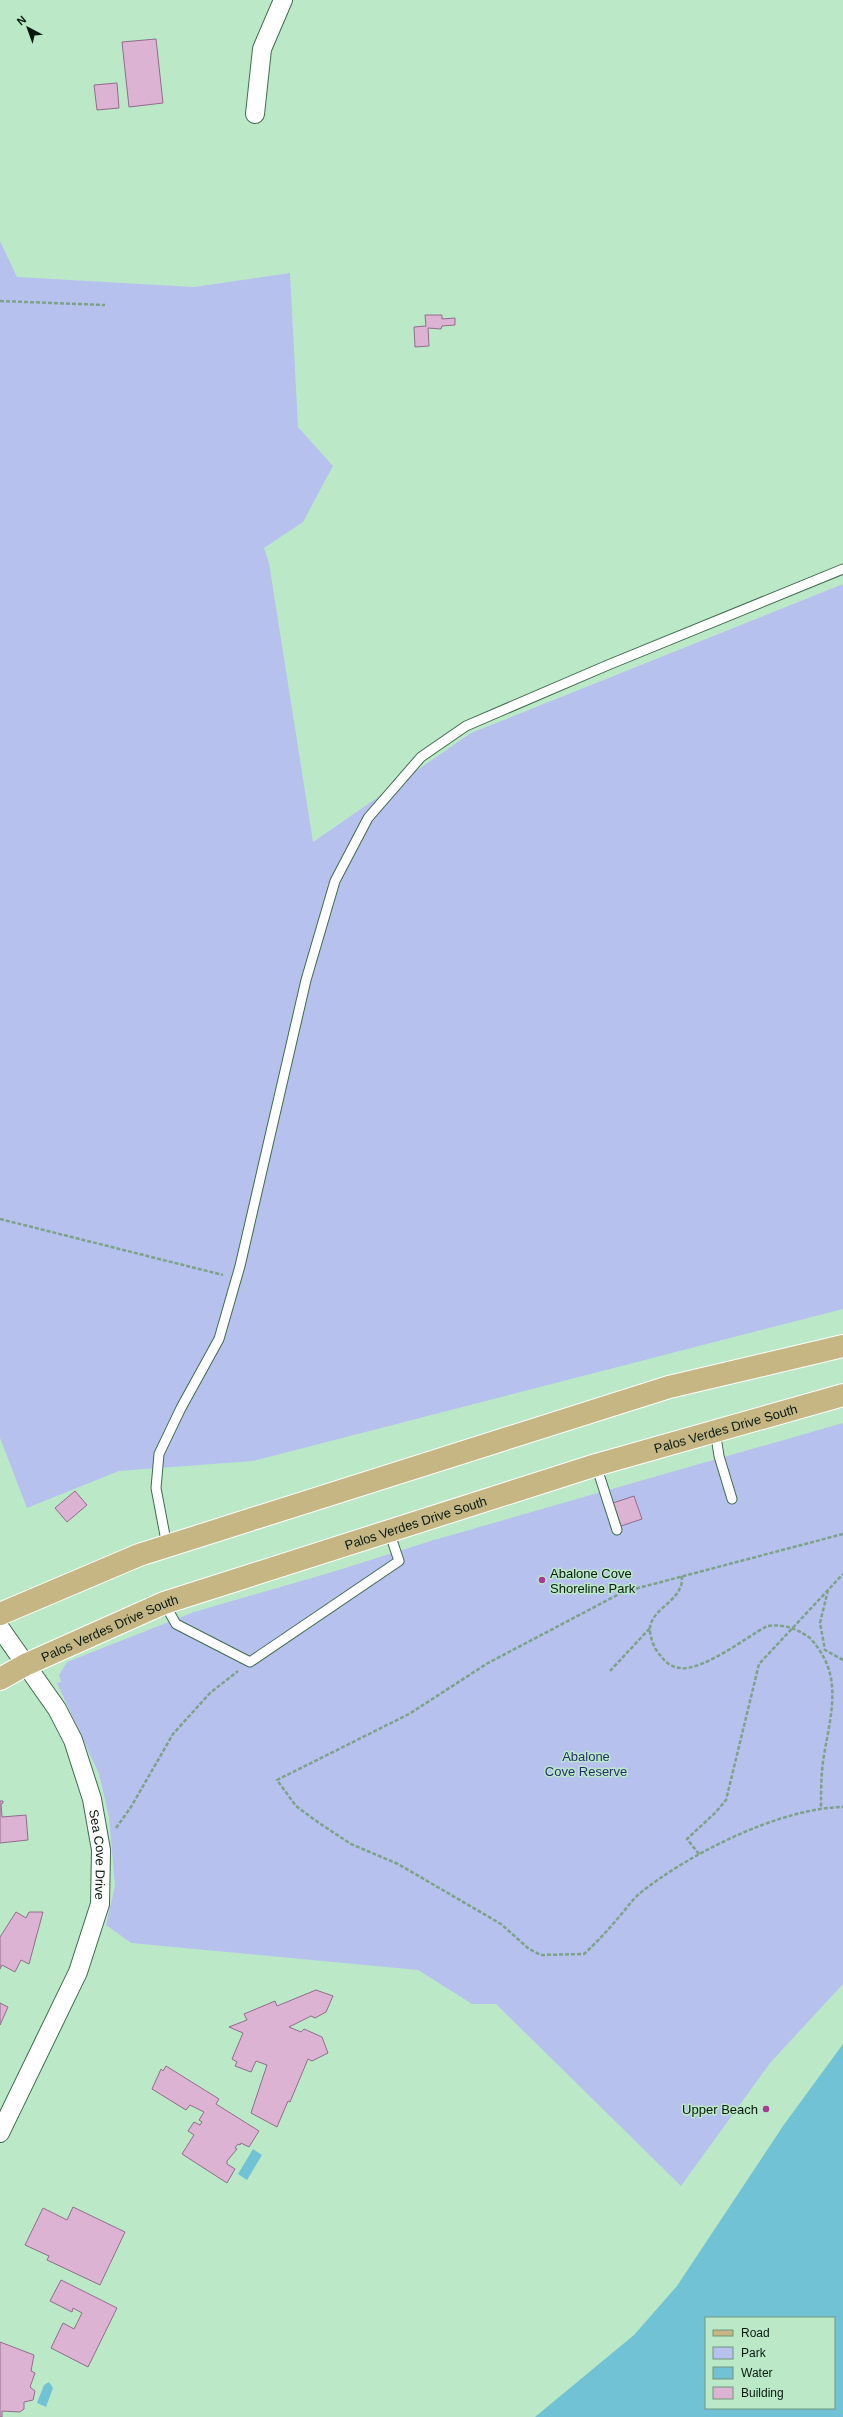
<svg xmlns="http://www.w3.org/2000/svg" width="843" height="2417" viewBox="0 0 843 2417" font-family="Helvetica,sans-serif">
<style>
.green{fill:#b6c1ee}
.water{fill:#70c2d4;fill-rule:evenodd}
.building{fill:#ddb3d4;stroke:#926c8b}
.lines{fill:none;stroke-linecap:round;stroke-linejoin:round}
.lane-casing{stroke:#416a4e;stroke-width:11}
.street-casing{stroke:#416a4e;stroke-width:20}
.primary-casing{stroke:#fff;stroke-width:24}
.path{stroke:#7ea289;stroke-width:2.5;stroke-dasharray:4 2;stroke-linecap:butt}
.lane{stroke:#fff;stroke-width:9}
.street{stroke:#fff;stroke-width:18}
.primary{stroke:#c5b684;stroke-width:22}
.poi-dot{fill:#a73a98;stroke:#bbe9c8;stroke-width:1.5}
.labels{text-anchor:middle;stroke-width:3;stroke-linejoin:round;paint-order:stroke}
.street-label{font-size:13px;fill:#07180d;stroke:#bbe9c8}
.poi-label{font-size:13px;fill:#07180d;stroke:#bbe9c8;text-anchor:start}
.park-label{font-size:13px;fill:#262e70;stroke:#bbe9c8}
</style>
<rect width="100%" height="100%" fill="#bbe9c8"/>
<path class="green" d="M0 241 17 277 194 287 290 273 298 427 333 466 303 522 264 548 269 563 313 842 471 733 843 584V1309L253 1461 119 1471 27 1508 0 1438Z
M843 1423V1984L770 2063 681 2186 496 2004H472L418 1970 131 1943 106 1925 115 1886 109 1817 99 1774 57 1683 61 1682 59 1675 67 1662 194 1612 329 1573 434 1540Z"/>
<path class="water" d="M843 2044V2417H535L634 2335 677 2286 783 2126ZM706 2318H834V2408H706Z
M253 2149 262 2155 247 2180 238 2174Z
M49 2382 53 2388 46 2407 37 2403 44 2385Z"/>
<path class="building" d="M156 39 163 103 129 107 122 42Z
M117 83 119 108 97 110 94 85Z
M425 315H442V319L455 318V325L442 326 441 329 428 328 429 346 415 347 414 327 426 326Z
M75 1491 87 1505 67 1522 55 1508Z
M634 1496 642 1519 621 1526 613 1503Z
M0 1801H3V1803L1 1804 2 1817 26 1815 28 1840 0 1843Z
M16 1912 26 1918 29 1912H43L29 1964 21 1960 15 1972 2 1965 0 1969V1937Z
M316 1990 333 1996 326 2012 315 2018 311 2016 289 2027 301 2032 304 2029 322 2037 328 2053 312 2061 308 2059 290 2102 288 2101 277 2127 251 2113 267 2065 256 2061 251 2072 235 2066 237 2062 232 2059 243 2033 229 2027 247 2020 244 2014 275 2001 277 2006Z
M0 2003 8 2007 0 2025Z
M166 2066 219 2099 216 2104 259 2131 249 2147 241 2143 240 2145 238 2144 235 2148 237 2149 227 2161V2164L235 2169 227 2183 182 2154 194 2135 188 2131 194 2122 200 2125 202 2122 199 2120 204 2112 190 2105 186 2110 152 2089 161 2069 163 2071Z
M73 2207 125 2232 100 2285 47 2260 49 2256 25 2245 43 2208 67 2220Z
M61 2280 117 2308 88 2367 51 2348 63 2323 74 2329 82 2313 73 2308 72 2312 50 2301Z
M0 2342 34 2355 31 2371 35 2373 30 2387 35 2391 33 2400 24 2402V2409L20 2412 2 2411V2417H0Z"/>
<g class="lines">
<g class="lane-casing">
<path id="lane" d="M715 1430 719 1456 732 1499
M596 1465 617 1530
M167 1546 156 1488 159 1454 181 1408 219 1339 240 1266 306 980 335 881 368 818 421 757 466 726 608 665 843 569
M164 1603 176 1624 250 1662 399 1561 389 1531"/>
</g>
<g class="street-casing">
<g id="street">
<path d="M255 114 262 49 283 0"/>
<path id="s1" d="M0 1628 57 1709 73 1740 92 1799 101 1850 100 1904 78 1972 0 2133"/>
</g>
</g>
<g class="primary-casing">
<g id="primary">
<path d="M0 1614 139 1555 669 1387 843 1346"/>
<path id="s2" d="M0 1679 25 1665 164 1603 596 1465 843 1395"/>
</g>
</g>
<path class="path" d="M0 301 105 305
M0 1219 223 1275
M843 1534 623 1592 488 1663 409 1714 277 1780 296 1806 319 1823 351 1844 398 1864 501 1924 529 1949 541 1955 584 1954C597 1942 608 1930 619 1917 626 1909 632 1900 639 1894 688 1854 780 1808 843 1807
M682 1576C682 1580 682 1585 680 1588 674 1603 653 1610 650 1627 649 1635 654 1649 660 1655 665 1662 671 1667 680 1668 703 1671 747 1637 767 1626 784 1624 796 1628 810 1638 843 1674 832 1709 824 1755 821 1773 821 1790 821 1807
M828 1590 820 1623 825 1650 843 1660
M610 1671 650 1628
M116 1828 131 1807 173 1734 210 1693 238 1671
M699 1854 687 1839 716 1812 726 1800 759 1664 843 1574"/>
<use href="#lane" class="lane"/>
<use href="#street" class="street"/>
<use href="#primary" class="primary"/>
</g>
<g class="poi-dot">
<circle cx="542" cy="1580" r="4"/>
<circle cx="766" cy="2109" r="4"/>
</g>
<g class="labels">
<g class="street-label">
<text dy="5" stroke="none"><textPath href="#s2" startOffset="769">Palos Verdes Drive South</textPath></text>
<text dy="5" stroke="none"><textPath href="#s2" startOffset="445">Palos Verdes Drive South</textPath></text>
<text dy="5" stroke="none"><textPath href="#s2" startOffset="121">Palos Verdes Drive South</textPath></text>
<text dy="5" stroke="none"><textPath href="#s1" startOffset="252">Sea Cove Drive</textPath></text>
</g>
<g class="poi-label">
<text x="550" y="1578">Abalone Cove<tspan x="550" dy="15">Shoreline Park</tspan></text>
<text x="758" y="2114" text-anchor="end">Upper Beach</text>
</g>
<g class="park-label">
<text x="586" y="1761">Abalone<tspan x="586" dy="15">Cove Reserve</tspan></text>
</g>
</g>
<rect x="705" y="2317" width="130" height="92" fill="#bbe9c8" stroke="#73957d"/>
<rect x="713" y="2330" width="20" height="6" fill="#c5b684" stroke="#73957d"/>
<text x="741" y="2337" font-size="12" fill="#07180d">Road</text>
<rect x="713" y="2347" width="20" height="12" fill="#b6c1ee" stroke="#73957d"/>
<text x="741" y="2357" font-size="12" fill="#07180d">Park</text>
<rect x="713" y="2367" width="20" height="12" fill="#70c2d4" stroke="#73957d"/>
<text x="741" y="2377" font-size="12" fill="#07180d">Water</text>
<rect x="713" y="2387" width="20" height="12" fill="#ddb3d4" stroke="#73957d"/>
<text x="741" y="2397" font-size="12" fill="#07180d">Building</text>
<g transform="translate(28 28) rotate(319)" stroke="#bbe9c8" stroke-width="3" paint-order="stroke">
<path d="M0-3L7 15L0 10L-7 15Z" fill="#07180d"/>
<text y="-6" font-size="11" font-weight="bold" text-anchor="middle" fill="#07180d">N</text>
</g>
</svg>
